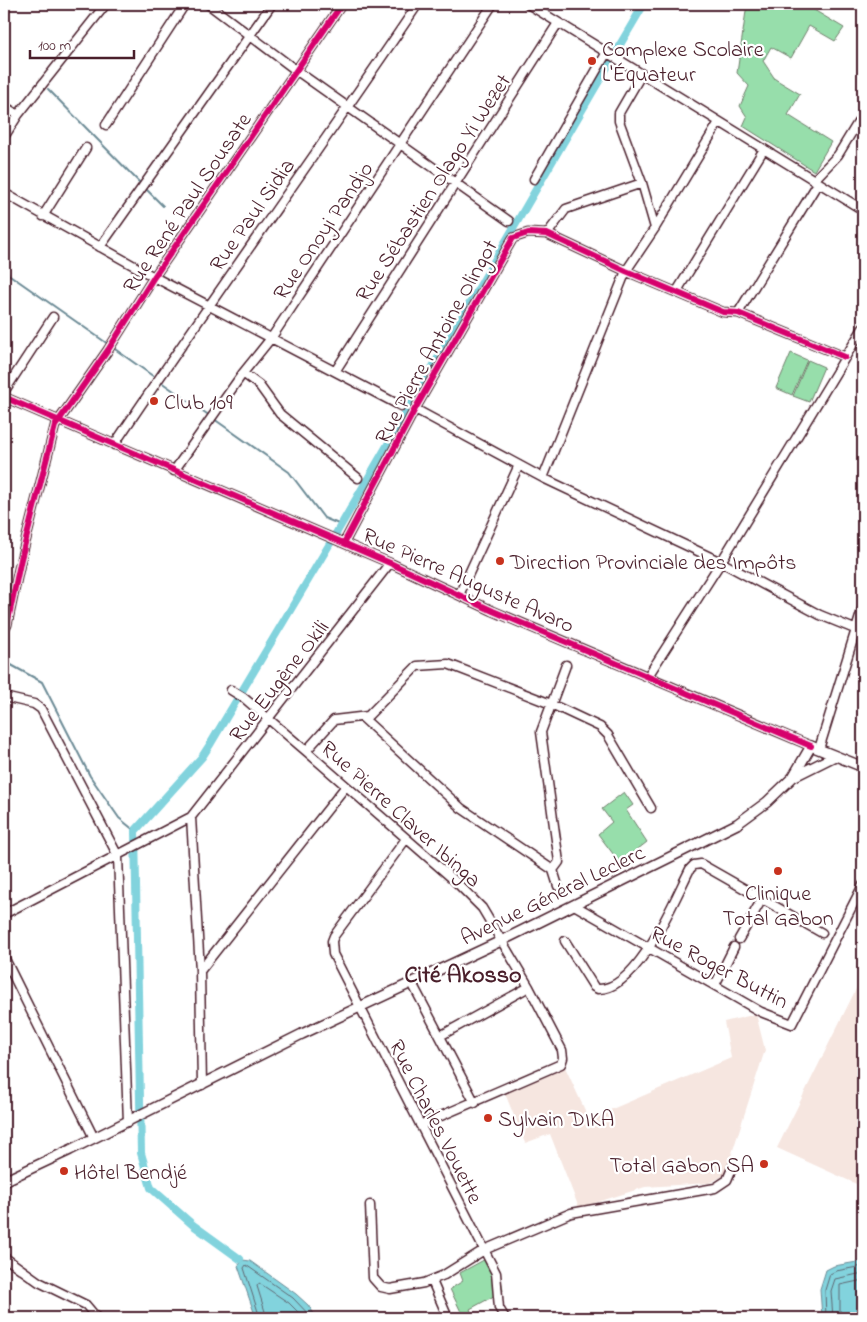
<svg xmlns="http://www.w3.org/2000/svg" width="867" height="1322" viewBox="0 0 867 1322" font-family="'Indie Flower',sans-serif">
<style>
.built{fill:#f6e6e0}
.green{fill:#97deab;stroke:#707e6b}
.water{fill:#82d3dd;stroke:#6c8b96}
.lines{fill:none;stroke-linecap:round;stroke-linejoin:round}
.shore{stroke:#606772;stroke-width:1}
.stream{stroke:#6c8b96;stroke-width:2}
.canal{stroke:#82d3dd;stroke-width:8}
.minor-casing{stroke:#4a1f2b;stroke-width:11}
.major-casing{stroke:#4a1f2b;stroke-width:12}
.minor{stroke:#fff;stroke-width:8}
.major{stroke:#fff;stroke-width:9}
.cycleway-casing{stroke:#fff;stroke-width:9}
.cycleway{stroke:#d6006c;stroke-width:6}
.poi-dot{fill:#c8321e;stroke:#fff;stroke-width:2}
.labels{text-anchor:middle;stroke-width:4.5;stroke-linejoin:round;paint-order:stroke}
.poi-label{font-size:22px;fill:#4a1f2b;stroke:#fff;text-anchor:start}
.street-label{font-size:22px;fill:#4a1f2b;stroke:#fff}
.neighbourhood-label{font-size:24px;font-weight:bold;fill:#4a1f2b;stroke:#fff}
</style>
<rect width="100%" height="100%" fill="#fff"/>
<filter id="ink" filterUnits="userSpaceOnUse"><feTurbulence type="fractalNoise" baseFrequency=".02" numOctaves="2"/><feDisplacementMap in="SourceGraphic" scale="10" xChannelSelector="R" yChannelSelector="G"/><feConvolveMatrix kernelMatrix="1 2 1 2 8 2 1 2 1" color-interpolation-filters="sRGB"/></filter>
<g filter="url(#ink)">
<path class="built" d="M863 975V1187L777 1148Z
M756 1014 765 1050 725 1175 709 1183 645 1187 579 1208 550 1134 525 1143 504 1091 565 1067 589 1119 731 1058 724 1022Z"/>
<path class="green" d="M747 4H804L844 28 835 41 809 26 791 58 771 47 763 61 775 79 800 94 788 115 831 142 814 171 743 126 747 117 740 106 749 86 737 73Z
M791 353 807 360 792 395 776 388Z
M808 360 824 367 809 402 793 396Z
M624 792 633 805 626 810 647 842 620 863 598 834 612 822 602 809Z
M491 1256 501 1279 503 1291 470 1309 474 1318H464L450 1289 463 1281 460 1273Z"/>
<path class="water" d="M243 1260 250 1261 296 1294 308 1305 317 1318H256L238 1266Z
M863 1261V1318H822L820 1289 826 1270 834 1266Z"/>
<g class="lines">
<path class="shore" d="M260 1318 244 1268 246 1265 293 1298 312 1318
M267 1318 257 1286 259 1283 289 1303 304 1318
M826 1318 825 1290 830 1274 836 1271 863 1266
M833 1318 831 1291 835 1279 863 1273
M840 1318V1285L863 1280"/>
<path class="stream" d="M48 89 141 184
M144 187 163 206
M4 271 108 344
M112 347 157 379
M161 382 210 416
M214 419 289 472 324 518 341 525
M4 661 42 682 90 776 119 818 135 831"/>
<path class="canal" d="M618 48 644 4
M240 1259 193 1225 151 1188 141 1153 135 831 202 757 211 743 341 525 610 62"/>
<g class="minor-casing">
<path id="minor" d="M208 4 297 71 509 221
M528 4 863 210
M641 75 619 113V121L642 183 655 228
M4 106 18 115
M106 125 185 4
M4 137 18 115 106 4
M534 179 607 52
M814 180 838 155 863 114
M4 193 154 277 401 406
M43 216 86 148
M547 234 566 209 642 183
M100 247 272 4
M677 291 764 149
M738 313 818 183
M336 370 558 23
M243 373 259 385 280 414 358 478
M4 392 53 317
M4 397 390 563 493 611 811 746
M415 409 543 478 721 562 820 615 857 630
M114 445C213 297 318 152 418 4
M174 471 243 373 272 337 493 4
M543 478 626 271 655 228 719 122
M344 543 415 409 513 238 528 233 547 234 626 271 723 312 738 313 845 357
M459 595 519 465
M7 625 21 559 55 426 108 350 154 277 342 4
M648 676 721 562 863 328
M231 690 244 698 306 751 453 879 482 908 529 987 562 1050 563 1058 561 1064 420 1125
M4 697 34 704 41 709 118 856 128 1122
M363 718 461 808 553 870 558 886
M819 749 863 607
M306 751 334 720 368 716 417 666 448 664 551 704 600 727 608 735 651 808
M191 817 200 971 202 1085
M406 839 334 936 332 941 333 954 496 1273 499 1308 505 1318
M553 870 559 862 541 732 566 665
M574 905 761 1012 792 1024 863 885
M4 914 191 817 390 563
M739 939 762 899
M565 941 594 987 598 989C638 990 674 900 690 869L694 865 701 864 822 933
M4 957 94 1138
M200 971 346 786
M412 983 475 1103
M715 985 734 947
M440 1036 529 987
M370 1205 373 1278 381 1287 390 1289 424 1283 444 1275 484 1250 571 1213 715 1188 727 1180 733 1166
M4 1257 39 1282 86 1305 97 1318
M432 1281 448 1318"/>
</g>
<g class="major-casing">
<path id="major" d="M793 777 835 756
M4 1181 70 1150 302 1034 503 940 737 824 767 802 793 777 811 746 863 767"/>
</g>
<use href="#minor" class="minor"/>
<use href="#major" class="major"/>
<g class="cycleway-casing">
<path id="cycleway" d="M4 397 390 563 493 611 811 746
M344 543 415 409 513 238 528 233 547 234 626 271 723 312 738 313 845 357
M7 625 21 559 55 426 108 350 154 277 342 4"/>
</g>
<use href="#cycleway" class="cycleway"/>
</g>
</g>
<g class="poi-dot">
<circle cx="592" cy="61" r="5"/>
<circle cx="154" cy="401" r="5"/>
<circle cx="500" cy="561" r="5"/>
<circle cx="778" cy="871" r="5"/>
<circle cx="488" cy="1118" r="5"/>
<circle cx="764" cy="1164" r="5"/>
<circle cx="64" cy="1171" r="5"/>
</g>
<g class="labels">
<g class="poi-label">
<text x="602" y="56">Complexe Scolaire<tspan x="602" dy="25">L'Équateur</tspan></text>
<text x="164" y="409">Club 109</text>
<text x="510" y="569">Direction Provinciale des Impôts</text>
<text x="778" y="900" text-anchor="middle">Clinique<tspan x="778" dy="25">Total Gabon</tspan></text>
<text x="498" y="1126">Sylvain DIKA</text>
<text x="754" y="1172" text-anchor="end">Total Gabon SA</text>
<text x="74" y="1179">Hôtel Bendjé</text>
</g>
<g class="street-label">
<text transform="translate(432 187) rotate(-57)" y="8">Rue Sébastien Olago Yi Wezet</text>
<text transform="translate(186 202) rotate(-56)" y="8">Rue René Paul Sousate</text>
<text transform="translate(251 214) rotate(-55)" y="8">Rue Paul Sidia</text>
<text transform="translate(322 230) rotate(-56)" y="8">Rue Onoyi Pandjo</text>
<text transform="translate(435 341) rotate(-61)" y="8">Rue Pierre Antoine Olingot</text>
<text transform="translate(469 579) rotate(24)" y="8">Rue Pierre Auguste Avaro</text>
<text transform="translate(278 680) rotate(-52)" y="8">Rue Eugène Okili</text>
<text transform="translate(402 813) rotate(42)" y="8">Rue Pierre Claver Ibinga</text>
<text transform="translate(552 894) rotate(-26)" y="8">Avenue Général Leclerc</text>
<text transform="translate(720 966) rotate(28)" y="8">Rue Roger Buttin</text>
<text transform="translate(437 1121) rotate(63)" y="8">Rue Charles Vouette</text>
</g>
<g class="neighbourhood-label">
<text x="463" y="982">Cité Akosso</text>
</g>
</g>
<rect width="867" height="1322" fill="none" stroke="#fff" stroke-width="20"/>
<rect x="10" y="10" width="847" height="1302" fill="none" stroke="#4a1f2b" stroke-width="2" filter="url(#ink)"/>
<path d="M30 50v8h104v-8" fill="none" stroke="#4a1f2b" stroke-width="2.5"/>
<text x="38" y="50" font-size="15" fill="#4a1f2b" stroke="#ffffff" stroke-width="4" paint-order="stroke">100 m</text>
</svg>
